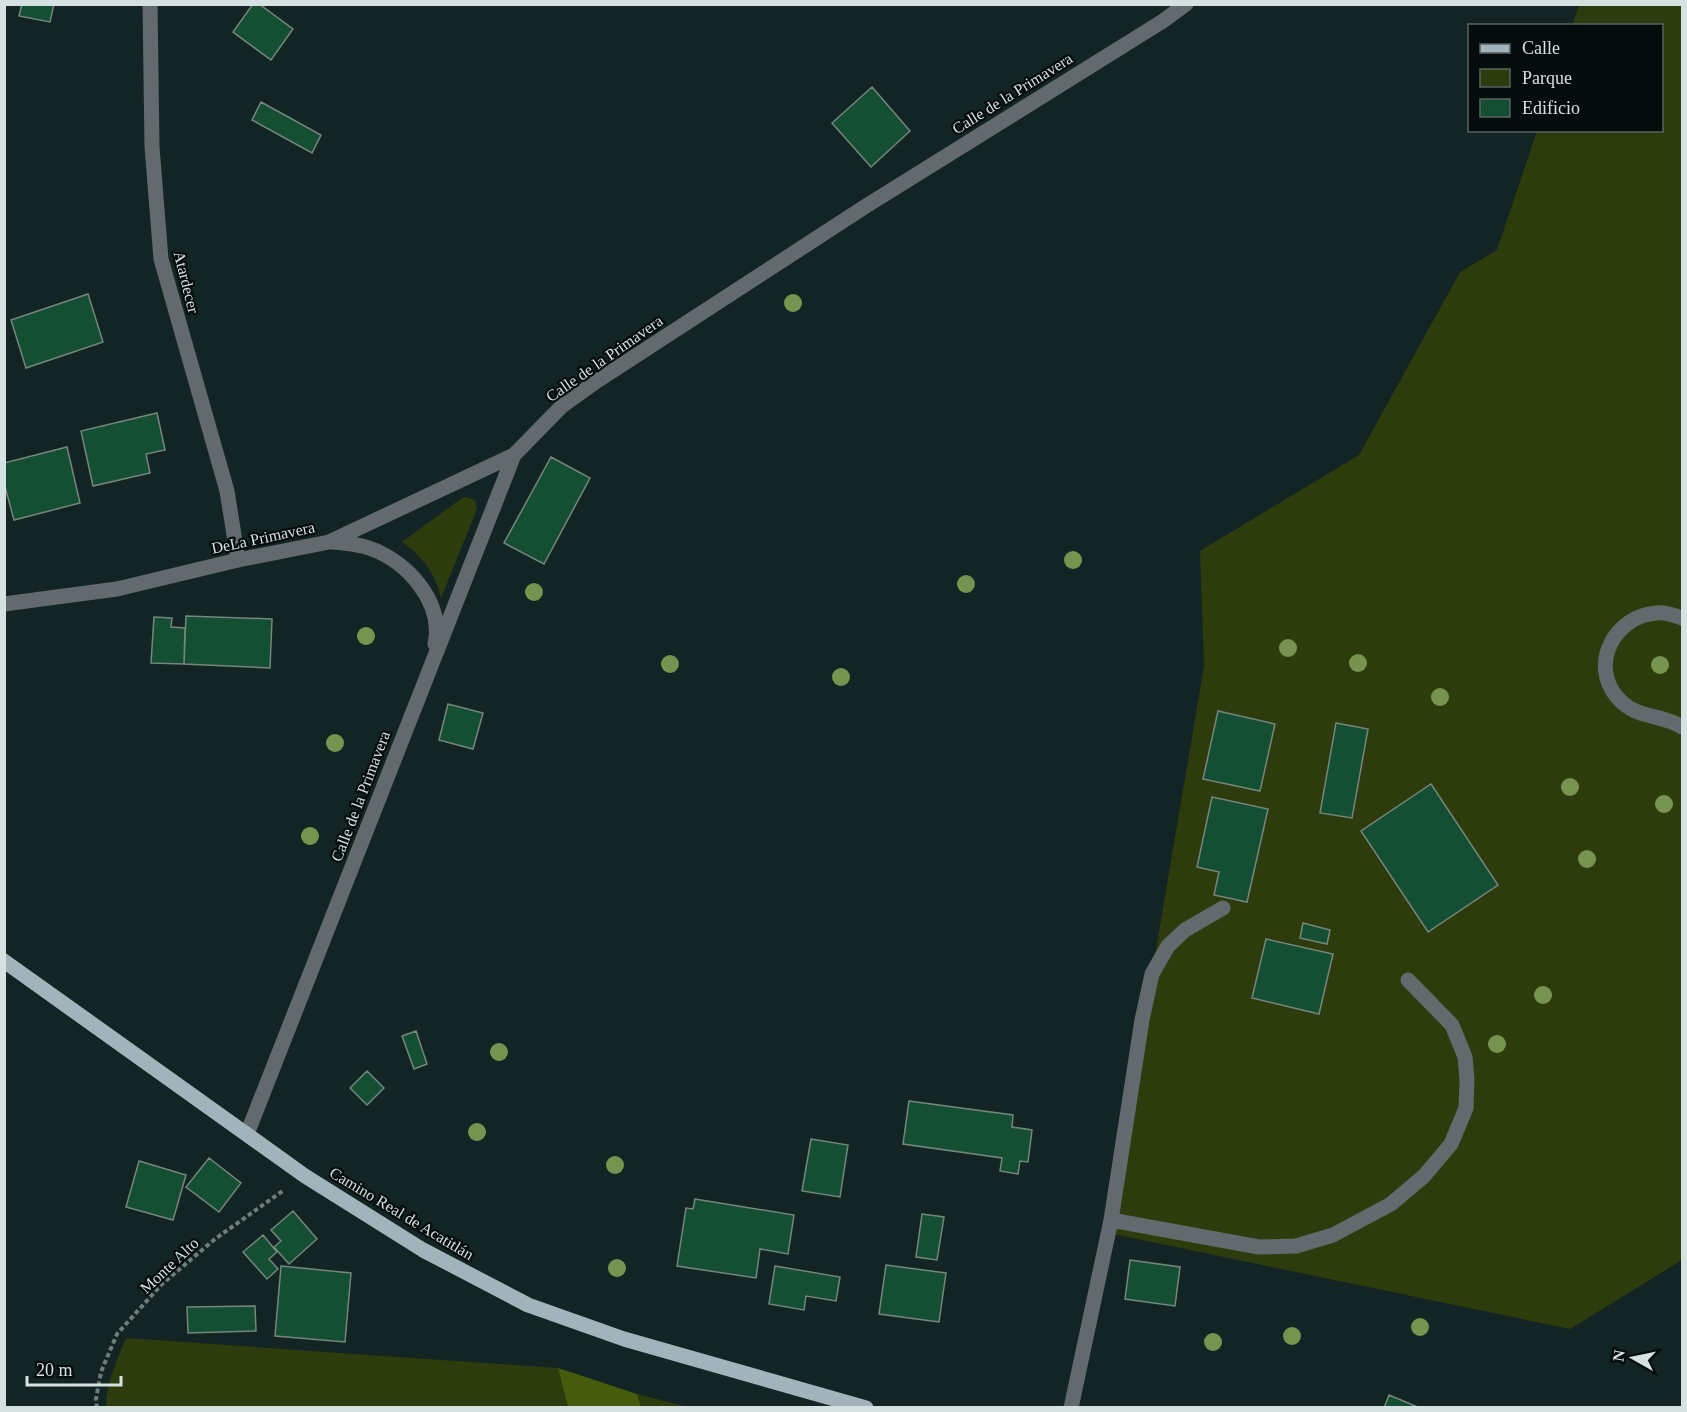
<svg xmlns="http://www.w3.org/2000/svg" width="1687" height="1412" viewBox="0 0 1687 1412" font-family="Georgia,serif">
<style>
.green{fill:#2e3b0c}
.forest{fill:#475b0c}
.building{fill:#144f33;stroke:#76867c;stroke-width:1.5}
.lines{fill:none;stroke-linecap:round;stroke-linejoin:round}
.path{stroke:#6f7e7d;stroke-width:4;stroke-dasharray:4.5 3;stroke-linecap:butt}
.minor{stroke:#626a6d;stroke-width:15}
.major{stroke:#a3b3bb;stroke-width:15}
.tree{fill:#76944f}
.labels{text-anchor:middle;stroke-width:4.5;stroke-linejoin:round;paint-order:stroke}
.street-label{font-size:16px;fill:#d6e1e1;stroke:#050c0c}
</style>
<rect width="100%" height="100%" fill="#122524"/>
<path class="green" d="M1579 5H1682V1260L1570 1329 1108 1233 1204 666 1200 551 1359 455 1460 272 1497 250 1537 131 1662 130V26L1572 25Z
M466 497 475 500 477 509 441 598C435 573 423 557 402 542L462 498Z
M126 1338 558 1368 568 1407 106 1408C106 1383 117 1360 126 1338Z
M637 1394 688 1407H641Z"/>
<path class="forest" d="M558 1368 637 1394 641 1407H568Z"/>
<path class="building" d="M22 4H54L50 22 19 16Z
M253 4H259L293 29 271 60 233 32Z
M872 87 910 131 871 167 832 123Z
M261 102 321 135 312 153 252 120Z
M88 294 103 342 26 368 11 320Z
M157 413 165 450 146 454 150 473 93 486 81 431Z
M67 447 80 503 14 520 4 483V463Z
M551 457 590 478 544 564 504 543Z
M186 616 272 619 270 668 184 664Z
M154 617 172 618 171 627 185 628 184 664 151 663Z
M448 704 483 713 473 749 439 740Z
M1218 711 1275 724 1260 791 1203 779Z
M1336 723 1368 729 1352 818 1320 813Z
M1431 784 1498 885 1428 932 1361 831Z
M1212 797 1268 809 1247 902 1214 895 1219 872 1197 867Z
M1303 923 1330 930 1327 944 1300 938Z
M1266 939 1333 954 1319 1014 1252 998Z
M416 1031 427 1064 414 1069 402 1036Z
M367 1071 384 1088 367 1105 350 1088Z
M909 1101 1013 1115 1012 1127 1032 1130 1028 1162 1020 1161 1018 1174 1000 1171 1002 1158 903 1144Z
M811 1139 848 1145 840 1197 802 1191Z
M209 1158 241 1183 219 1212 186 1187Z
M139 1161 186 1175 173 1220 126 1207Z
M695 1199 794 1215 788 1254 760 1249 756 1278 677 1266 686 1208 693 1209Z
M293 1211 317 1239 289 1264 274 1247 281 1241 271 1230Z
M922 1214 944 1217 937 1260 916 1257Z
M263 1235 277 1252 269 1259 278 1269 267 1279 243 1252Z
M1130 1260 1180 1267 1175 1306 1125 1299Z
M886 1265 946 1273 939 1322 879 1314Z
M281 1266 351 1273 345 1342 275 1336Z
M775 1266 840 1277 836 1301 806 1296 804 1310 769 1304Z
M255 1306 256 1331 188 1333 187 1307Z
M1389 1395 1420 1408H1384Z"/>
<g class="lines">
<path class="path" d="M97 1408 96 1399 101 1372 117 1334 161 1285 215 1239 284 1190"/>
<path class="minor" d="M150 4 152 147 161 259 227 491 238 560
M332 542C345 543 357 544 369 548 407 561 444 602 435 644
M4 604 117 589 238 560 329 542 514 455
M1682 618C1674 615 1665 612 1656 613 1615 616 1589 664 1617 697 1636 720 1660 713 1682 727
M247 1134 514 455 562 406 597 381 866 206 1163 21 1186 4
M1111 1220 1259 1247 1296 1246 1333 1235 1391 1204 1424 1176 1451 1144 1466 1108 1467 1080 1465 1057 1452 1025 1408 980
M1071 1408 1111 1220 1142 1020 1152 974 1168 946 1185 930 1223 908"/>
<path class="major" d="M4 961 305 1176 423 1250 528 1305 624 1339 866 1408"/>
</g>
<g class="tree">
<circle cx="793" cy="303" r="9"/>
<circle cx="1073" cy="560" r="9"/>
<circle cx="966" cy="584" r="9"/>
<circle cx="534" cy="592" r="9"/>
<circle cx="366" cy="636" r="9"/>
<circle cx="1288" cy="648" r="9"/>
<circle cx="1358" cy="663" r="9"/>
<circle cx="670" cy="664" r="9"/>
<circle cx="1660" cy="665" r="9"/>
<circle cx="841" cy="677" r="9"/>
<circle cx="1440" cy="697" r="9"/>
<circle cx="335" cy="743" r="9"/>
<circle cx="1570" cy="787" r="9"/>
<circle cx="1664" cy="804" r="9"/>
<circle cx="310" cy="836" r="9"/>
<circle cx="1587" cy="859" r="9"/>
<circle cx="1543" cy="995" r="9"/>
<circle cx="1497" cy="1044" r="9"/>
<circle cx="499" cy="1052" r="9"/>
<circle cx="477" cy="1132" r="9"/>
<circle cx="615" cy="1165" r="9"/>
<circle cx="617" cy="1268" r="9"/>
<circle cx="1420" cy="1327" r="9"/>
<circle cx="1292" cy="1336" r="9"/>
<circle cx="1213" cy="1342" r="9"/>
</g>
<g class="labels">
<g class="street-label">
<text transform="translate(1012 93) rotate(-32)" y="6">Calle de la Primavera</text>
<text transform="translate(187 282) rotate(76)" y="6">Atardecer</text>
<text transform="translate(604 358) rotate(-35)" y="6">Calle de la Primavera</text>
<text transform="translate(263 537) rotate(-12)" y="6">DeLa Primavera</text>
<text transform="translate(360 796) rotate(-69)" y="6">Calle de la Primavera</text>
<text transform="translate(402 1213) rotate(31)" y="6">Camino Real de Acatitlán</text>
<text transform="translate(169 1265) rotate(-43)" y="6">Monte Alto</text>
</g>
</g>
<rect width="1687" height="1412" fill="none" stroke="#d6e1e1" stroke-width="12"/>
<rect x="1468" y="24" width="195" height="108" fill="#050c0c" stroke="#596161" stroke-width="1.5"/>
<rect x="1480" y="44" width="30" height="9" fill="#a3b3bb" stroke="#596161" stroke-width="1.5"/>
<text x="1522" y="54" font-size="18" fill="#d6e1e1">Calle</text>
<rect x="1480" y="69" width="30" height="18" fill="#2e3b0c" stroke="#596161" stroke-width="1.5"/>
<text x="1522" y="84" font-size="18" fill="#d6e1e1">Parque</text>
<rect x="1480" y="99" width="30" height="18" fill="#144f33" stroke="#596161" stroke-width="1.5"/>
<text x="1522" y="114" font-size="18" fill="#d6e1e1">Edificio</text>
<g transform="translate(1633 1358) rotate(279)" stroke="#050c0c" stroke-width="4.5" paint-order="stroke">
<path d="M0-4.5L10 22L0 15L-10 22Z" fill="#d6e1e1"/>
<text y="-9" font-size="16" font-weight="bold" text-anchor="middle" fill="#d6e1e1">N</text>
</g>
<path d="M27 1376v9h94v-9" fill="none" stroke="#d6e1e1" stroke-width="3"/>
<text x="36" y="1376" font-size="18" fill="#d6e1e1" stroke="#050c0c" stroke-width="4.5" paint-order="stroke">20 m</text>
</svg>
